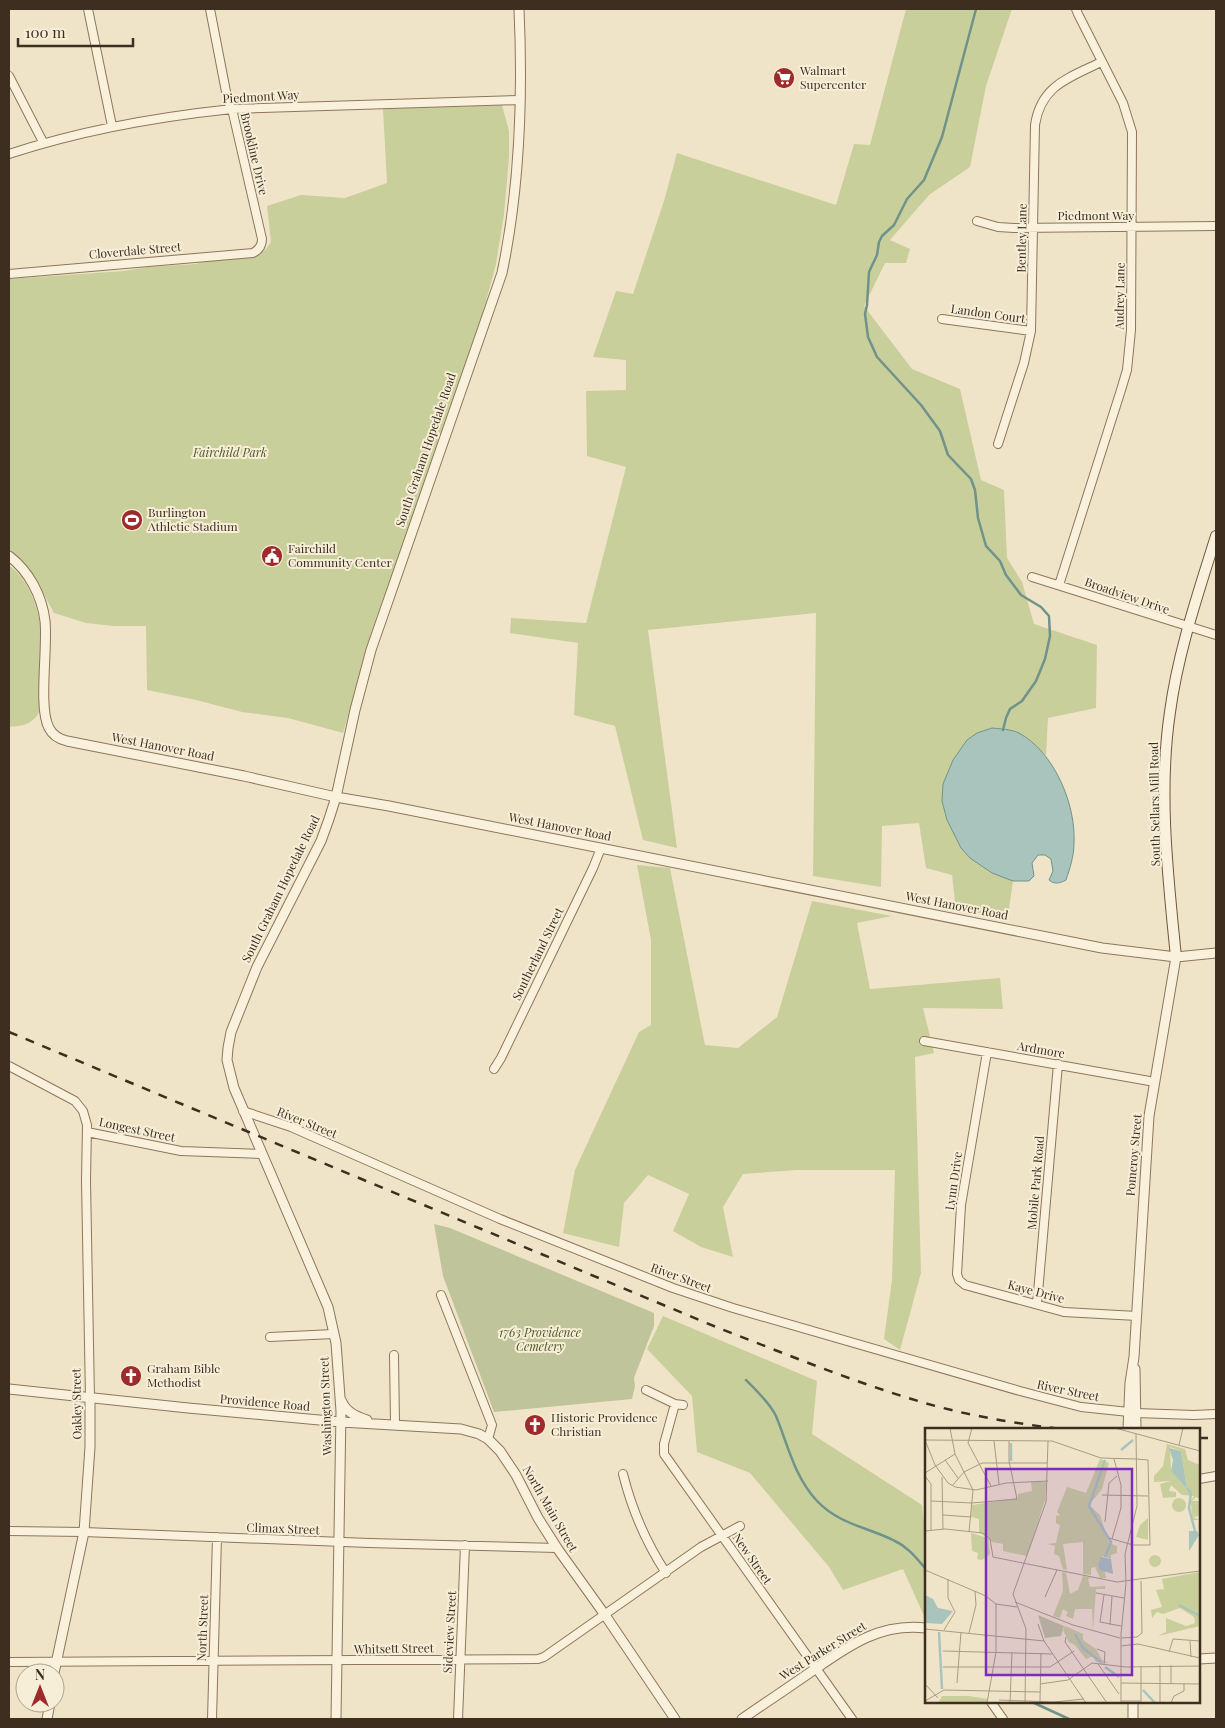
<svg xmlns="http://www.w3.org/2000/svg" width="1225" height="1728" viewBox="0 0 1225 1728" font-family="'Playfair Display',serif">
<style>
.green{fill:#c9cf9b}
.cemetery{fill:#bfc49a}
.water{fill:#a9c4bc;stroke:#6f938a}
.lines{fill:none;stroke-linecap:round;stroke-linejoin:round}
.stream{stroke:#6f938a;stroke-width:2.5}
.minor-casing{stroke:#8d765c;stroke-width:10}
.tertiary-casing{stroke:#8d765c;stroke-width:11}
.secondary-casing{stroke:#6f573f;stroke-width:12}
.minor{stroke:#faf1dc;stroke-width:8}
.tertiary{stroke:#faf1dc;stroke-width:9}
.secondary{stroke:#faf1dc;stroke-width:10}
.rail{stroke:#3d2e20;stroke-width:2.5;stroke-dasharray:9 9;stroke-linecap:butt}
.labels{text-anchor:middle;stroke-width:4;stroke-linejoin:round;paint-order:stroke}
.poi-label{font-size:12px;fill:#3d2e20;stroke:#f7eed8;text-anchor:start}
.street-label{font-size:12px;fill:#3d2e20;stroke:#f7eed8}
.park-label{font-size:12px;font-style:italic;fill:#4d5a26;stroke:#f7eed8}
.inset-river{fill:none;stroke:#a9c4bc;stroke-width:2.5}
.inset-road{fill:none;stroke:#a89b85;stroke-width:1}
.view{fill:#7b2cbf;fill-opacity:0.15;stroke:#7b2cbf;stroke-width:2.5}
.inset-edge{fill:none;stroke:#3d2e20;stroke-width:2.5}
</style>
<rect width="100%" height="100%" fill="#f0e4c8"/>
<path class="green" d="M906 9H1012L986 86 970 167 929 195 890 240 910 249 906 263H885L864 306 912 369 960 389 981 480 1004 490 1007 558 1022 582 1034 624 1097 645 1096 708 1048 718 1046 755 1019 734 1006 729 992 728 977 733 943 784 942 801 947 820 970 858 992 873 1013 881 1008 916 956 911 952 875 926 868 919 823 882 826 881 887 813 876 816 613 648 630 677 848 643 840 615 726 574 715 578 643 510 633 511 618 586 623 626 467 587 456 586 391 626 390V360L593 357 616 291 633 294 664 201 677 153 836 205 854 144 870 145Z
M502 105 509 131V158L504 214 496 264 474 346 372 631 343 733 288 718 242 712 196 700 147 690 146 626H113L86 623 54 613 33 574 9 549V279L124 271 147 267 195 264 222 257 258 255 266 249 271 242 267 206 301 195 345 198 387 183 383 109Z
M9 565C30 582 36 602 41 628L39 713C31 725 22 726 9 727Z
M637 865 670 868 705 1045 738 1048 777 1017 812 901 892 916 857 923 870 989 1000 978 1003 1009 923 1008 934 1053 915 1057 921 1273 900 1350 884 1339 892 1280 895 1170H797L743 1174 723 1207 733 1257 701 1247 673 1231 689 1194 648 1175 624 1203 619 1247 563 1233 575 1170 639 1032 651 1025V940Z
M663 1316 817 1381 812 1434 922 1505 926 1542V1616H924L903 1569 843 1590 829 1567 750 1473 697 1452 692 1396 647 1349Z"/>
<path class="cemetery" d="M434 1224 450 1228 654 1313V1326L634 1378 635 1386 632 1399 494 1412 443 1276Z"/>
<path class="water" d="M992 728C1001 729 1010 729 1019 733 1054 752 1076 804 1074 843 1074 856 1070 868 1066 880 1060 883 1055 885 1049 880L1053 871 1051 859 1045 855H1038L1032 863 1034 876 1029 881H1013L992 873 970 858 961 848 947 820 942 801 943 784 953 760 967 740 977 733Z"/>
<g class="lines">
<path class="stream" d="M976 9 942 137 924 180 907 199 894 225 882 236 879 242 877 255 869 272 867 305 865 314 868 337 877 357 921 405 940 431 948 455 971 479 975 490 978 518 986 546 1000 561 1006 575 1021 595 1041 607 1049 616 1050 636 1045 659 1036 681 1022 701 1010 709 1006 718 1003 730
M746 1380C756 1390 770 1403 776 1416 788 1445 794 1476 817 1501 840 1525 868 1527 895 1541 908 1547 917 1559 926 1569
M1032 1702 1069 1719"/>
<g class="minor-casing">
<path id="minor" d="M88 9 112 126
M9 76 43 142
M9 154C82 130 156 117 232 109L520 100
M977 221 998 227 1014 228 1216 226
M9 274 253 253C259 250 262 246 262 239L232 109 228 102 210 9
M942 319 1031 331
M998 444 1024 363 1031 331 1035 125C1041 85 1069 78 1101 62
M1032 577 1216 635
M1059 585 1121 390 1127 370 1131 330 1132 132 1123 103 1078 14 1076 9
M924 1041 1155 1082
M987 1052 961 1205 957 1274 959 1280 965 1285 1064 1312 1137 1316
M9 1066 75 1101 83 1111 87 1125 86 1181 90 1398
M494 1069 501 1058 593 868 601 848
M243 1111 291 1127 500 1219 673 1288 733 1308 1020 1391 1081 1407 1129 1412
M87 1132 181 1151 261 1154
M441 1295 492 1425 488 1439
M1037 1304 1058 1064
M270 1337 334 1334
M394 1355 395 1424
M646 1390 675 1404 683 1405
M675 1404 664 1444V1454L852 1719
M1136 1413 1194 1415 1216 1414
M623 1474C632 1510 645 1541 666 1573
M1199 1479 1216 1476
M9 1531 84 1532 369 1543 557 1548
M9 1662 538 1659 544 1657 701 1547 740 1526
M991 1702 1003 1719
M212 1719 217 1537
M458 1719 465 1545"/>
</g>
<g class="tertiary-casing">
<path id="tertiary" d="M9 556C29 571 42 596 45 621 48 648 38 708 49 728 53 736 59 739 67 741L244 776 336 797 389 806 1102 948 1176 957 1216 953
M1135 1369 1136 1429
M9 1389 188 1408 341 1422 461 1429 479 1434 488 1439 500 1451 516 1475 538 1518 557 1548 605 1615 675 1719
M341 1400C346 1412 355 1416 367 1420
M1128 1429 1130 1383 1134 1357 1149 1116 1176 957
M1199 1659 1216 1658
M54 1673 84 1532 90 1447V1398
M1133 1702V1719
M47 1719 50 1703
M336 1719 341 1411 336 1343 328 1307 234 1088 227 1060 228 1048 231 1032 257 967 321 841 329 819 336 797 355 710 371 650 502 273C520 187 523 97 519 9
M742 1719C762 1705 782 1692 802 1678 842 1651 875 1622 926 1628"/>
</g>
<g class="secondary-casing">
<path id="secondary" d="M1176 957C1168 877 1158 792 1170 712 1178 652 1198 594 1216 536"/>
</g>
<use href="#minor" class="minor"/>
<use href="#tertiary" class="tertiary"/>
<use href="#secondary" class="secondary"/>
<path class="rail" d="M9 1032 721 1329C786 1354 851 1381 918 1401 964 1415 1013 1423 1061 1429
M1199 1438H1216"/>
</g>
<defs>
<g id="supermarket-disc" transform="scale(1.125)"><circle r="9.5" fill="#9e2a2b" stroke="#f7eed8"/><path d="M-6-5.5h2.5l.6 2H6L4.5 2H-2.5L-4.4-4H-6ZM-1.5 3.2a1.3 1.3 0 1 0 .1 0ZM3 3.2a1.3 1.3 0 1 0 .1 0Z" fill="#fff"/></g>
<g id="stadium-disc" transform="scale(1.125)"><circle r="9.5" fill="#9e2a2b" stroke="#f7eed8"/><path d="M0-5a6.5 5 0 1 0 0 10a6.5 5 0 1 0 0-10ZM-3.5-1.8h7v3.6h-7Z" fill="#fff"/></g>
<g id="civic-disc" transform="scale(1.125)"><circle r="9.5" fill="#9e2a2b" stroke="#f7eed8"/><path d="M-.6-6.5H3V-4.5H.6V-3L4-1V1h2V6H-6V1h2V-1L-.6-3ZM-1.2 2.5V6h2.4V2.5Z" fill="#fff"/></g>
<g id="church-disc" transform="scale(1.125)"><circle r="9.5" fill="#9e2a2b" stroke="#f7eed8"/><path d="M-1.2-6h2.4v3.5h3.3v2.4h-3.3V6h-2.4V-.1h-3.3v-2.4h3.3Z" fill="#fff"/></g>
</defs>
<g fill-rule="evenodd">
<use href="#supermarket-disc" x="784" y="78"/>
<use href="#stadium-disc" x="132" y="520"/>
<use href="#civic-disc" x="272" y="556"/>
<use href="#church-disc" x="131" y="1376"/>
<use href="#church-disc" x="535" y="1425"/>
</g>
<g class="labels">
<g class="poi-label">
<text x="800" y="75">Walmart<tspan x="800" dy="14">Supercenter</tspan></text>
<text x="148" y="517">Burlington<tspan x="148" dy="14">Athletic Stadium</tspan></text>
<text x="288" y="553">Fairchild<tspan x="288" dy="14">Community Center</tspan></text>
<text x="147" y="1373">Graham Bible<tspan x="147" dy="14">Methodist</tspan></text>
<text x="551" y="1422">Historic Providence<tspan x="551" dy="14">Christian</tspan></text>
</g>
<g class="street-label">
<text transform="translate(261 97) rotate(-3)" y="4">Piedmont Way</text>
<text transform="translate(254 154) rotate(77)" y="4">Brookline Drive</text>
<text x="1096" y="220">Piedmont Way</text>
<text transform="translate(1022 238) rotate(-89)" y="4">Bentley Lane</text>
<text transform="translate(135 251) rotate(-5)" y="4">Cloverdale Street</text>
<text transform="translate(1120 296) rotate(-89)" y="4">Audrey Lane</text>
<text transform="translate(988 314) rotate(8)" y="4">Landon Court</text>
<text transform="translate(426 450) rotate(-71)" y="4">South Graham Hopedale Road</text>
<text transform="translate(1127 596) rotate(19)" y="4">Broadview Drive</text>
<text transform="translate(163 747) rotate(11)" y="4">West Hanover Road</text>
<text transform="translate(1155 804) rotate(-91)" y="4">South Sellars Mill Road</text>
<text transform="translate(560 827) rotate(11)" y="4">West Hanover Road</text>
<text transform="translate(281 889) rotate(-64)" y="4">South Graham Hopedale Road</text>
<text transform="translate(957 906) rotate(11)" y="4">West Hanover Road</text>
<text transform="translate(538 954) rotate(-64)" y="4">Southerland Street</text>
<text transform="translate(1041 1050) rotate(10)" y="4">Ardmore</text>
<text transform="translate(307 1123) rotate(22)" y="4">River Street</text>
<text transform="translate(137 1130) rotate(12)" y="4">Longest Street</text>
<text transform="translate(1134 1155) rotate(-85)" y="4">Pomeroy Street</text>
<text transform="translate(954 1181) rotate(-82)" y="4">Lynn Drive</text>
<text transform="translate(1036 1183) rotate(-85)" y="4">Mobile Park Road</text>
<text transform="translate(681 1278) rotate(20)" y="4">River Street</text>
<text transform="translate(1036 1292) rotate(15)" y="4">Kaye Drive</text>
<text transform="translate(1068 1391) rotate(12)" y="4">River Street</text>
<text transform="translate(265 1403) rotate(5)" y="4">Providence Road</text>
<text transform="translate(77 1404) rotate(-91)" y="4">Oakley Street</text>
<text transform="translate(326 1406) rotate(-92)" y="4">Washington Street</text>
<text transform="translate(550 1509) rotate(60)" y="4">North Main Street</text>
<text transform="translate(283 1529) rotate(2)" y="4">Climax Street</text>
<text transform="translate(752 1559) rotate(55)" y="4">New Street</text>
<text transform="translate(203 1628) rotate(-88)" y="4">North Street</text>
<text transform="translate(450 1632) rotate(-87)" y="4">Sideview Street</text>
<text transform="translate(394 1649) rotate(-1)" y="4">Whitsett Street</text>
<text transform="translate(823 1651) rotate(-32)" y="4">West Parker Street</text>
</g>
<g class="park-label">
<text x="230" y="457">Fairchild Park</text>
<text x="540" y="1337">1763 Providence<tspan x="540" dy="14">Cemetery</tspan></text>
</g>
</g>
<g transform="translate(925 1428)">
<rect width="275" height="275" fill="#f0e4c8"/>
<path d="M242 16 260 21 263 32 275 37V71L271 69 267 73H275V88L268 89 275 92H267L266 73 269 68 257 67 246 57 244 63 251 64V69L238 70 235 56 246 53 229 54V48L238 38ZM245 19 256 23 262 61 246 43ZM175 31 184 35 177 61 164 77 175 87 184 115 192 118V125L186 127V131L177 128 181 150H175L170 139 166 140V147L158 146V114L138 116 142 142 138 141 134 128 129 126 130 118 122 116 131 115 135 97 131 95V88L135 87 132 84 142 59 161 65ZM106 54H121L120 72 102 128 78 123V116L67 114 54 104V91L46 89 47 77 93 70V66L107 63ZM247 77a7 7 0 1 1 14 0a7 7 0 1 1-14 0ZM223 90V112L211 109 215 97ZM46 105 63 110 65 126 57 132 52 131 53 125 47 123ZM224 133a6 6 0 1 1 12 0a6 6 0 1 1-12 0ZM137 144 141 145 145 166 153 162 158 148 167 150 163 151 165 159 180 158V161H171L168 202 167 181H150L148 191 141 188 143 184 138 181 135 190 128 188 138 163ZM275 144V198L233 208 241 204V190L261 198 270 195 269 189 255 180 238 186 232 184 227 190 226 182 237 179 231 162 239 161 237 151ZM140 198 158 206V212L171 221 177 232 184 235 171 234 168 228 161 231 150 217 144 214 138 202ZM17 268H44L63 271 61 275H13Z" fill="#c9cf9b" fill-rule="evenodd"/>
<path d="M113 187 139 198 136 208 120 210Z" fill="#bfc49a"/>
<path d="M244 20 256 23 262 61 246 43 248 32ZM264 103H272L274 107 264 123ZM176 129 186 131 188 146 175 142 173 137ZM0 167 8 171 13 180 28 183 17 196 0 195Z" fill="#a9c4bc"/>
<path class="inset-river" d="M86 15V33M196 22 208 12M180 32 164 78 186 114 180 129M262 60 266 65 264 80 270 103M254 177 275 188M14 204 17 261M150 206 158 220 177 235M180 239 194 249M218 262 230 275"/>
<path class="inset-road" d="M25 0 30 26 48 62 44 104M47 0 43 15 66 58M190 0 275 23M0 12 10 37 23 55 30 59 51 62 81 55 123 53M0 12 127 13 176 30 211 31M69 13 74 56M254 17 258 0M20 32 33 50M0 45 30 26M0 48 6 56V102M17 49 18 101M27 58 39 44 57 35H122M177 67 223 68M6 73 47 75 92 71 84 33V13M18 87 46 89M180 94 184 55 192 48M0 103 20 101 58 105 65 111 68 129 192 154 275 143M184 110 208 117H225L223 32 211 31M187 111 196 80V57L189 31M0 142 61 168 71 176 92 179M201 155 200 126 212 78 211 6M171 165 199 170M179 167 175 194 196 198M120 169 132 142M90 174 148 197 195 210M113 196 119 213 161 275M185 197 187 168M0 201 119 213M19 202 30 184 23 170V151M44 205 51 177 50 163M141 209 140 214 182 275M196 210 212 209 217 205 216 153M265 213 266 229M196 218 213 216 275 230M172 221 180 224 179 237M18 223 127 226M244 224 248 211 275 213M173 236 194 266M18 239H125L149 223M32 255 36 204M196 255 275 256M0 256 13 270M115 256 143 252 167 235 201 239 275 238M246 256V237M74 272 129 274 159 271M0 273 19 262 115 264M115 273 116 225M196 273H215M62 275 71 224V176M85 275 87 224M100 275 101 201 88 166 121 74 123 13M196 275V206L201 155M216 275V238M235 275V237M246 275 249 268 259 263V256"/>
<path class="view" d="M61 41H207V247H61Z"/>
<rect width="275" height="275" class="inset-edge"/>
</g>
<rect width="1225" height="1728" fill="none" stroke="#3d2e20" stroke-width="20"/>
<g transform="translate(40 1688)"><circle r="24" fill="#f7eed8" stroke="#ada18e"/>
<path d="M0-4L9 19L0 12L-9 19Z" fill="#9e2a2b"/>
<text y="-8" font-size="14" font-weight="bold" text-anchor="middle" fill="#3d2e20">N</text>
</g>
<path d="M18 38v8h115v-8" fill="none" stroke="#3d2e20" stroke-width="2.5"/>
<text x="25" y="38" font-size="15" fill="#3d2e20" stroke="#f7eed8" stroke-width="4" paint-order="stroke">100 m</text>
</svg>
